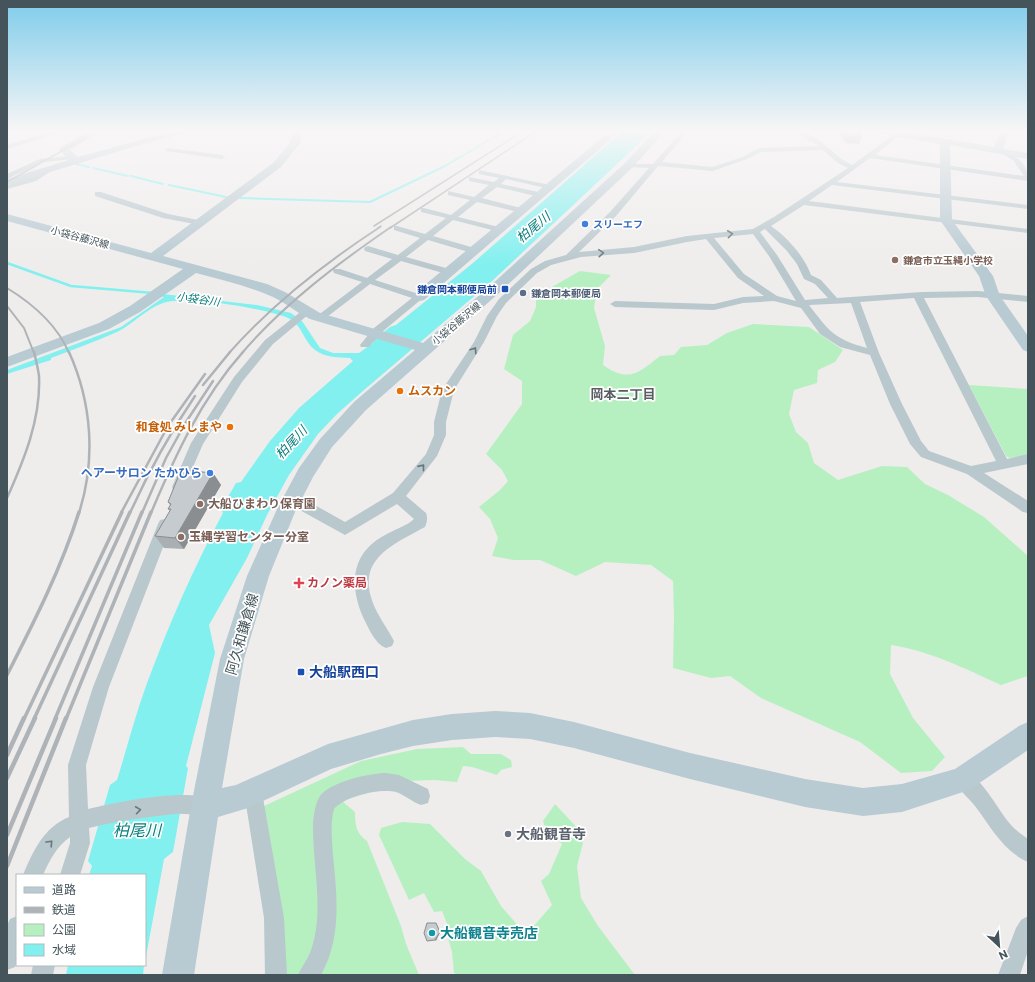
<svg xmlns="http://www.w3.org/2000/svg" width="1035" height="982" viewBox="0 0 1035 982" font-family="Commissioner,'Noto Sans JP',sans-serif">
<style>
.green{fill:#b6f0c0}
.water{fill:#81f0ef}
.lines{fill:none;stroke-linecap:round;stroke-linejoin:round}
.stream-far1{stroke:#81f0ef;stroke-width:2}
.stream{stroke:#81f0ef;stroke-width:2.5}
.street{fill:#b9c8cd;fill-rule:evenodd}
.secondary{fill:#b8cad2;fill-rule:evenodd}
.rail-far4{stroke:#aeb3b7;stroke-width:1.5}
.rail-far3{stroke:#aeb3b7;stroke-width:2}
.rail-far2{stroke:#aeb3b7;stroke-width:2.5}
.rail-far1{stroke:#aeb3b7;stroke-width:3.5}
.rail{stroke:#aeb3b7;stroke-width:4.5}
.wall{fill:#a9afb2}
.shaded-wall{fill:#8a8e91}
.building{fill:#c5cbcf;stroke:#8a8e91}
.oneway{stroke:#67777c}
.shop-dot{fill:#3f7fe0;stroke:#fff;stroke-width:1.5}
.education-dot{fill:#8d6e63;stroke:#fff;stroke-width:1.5}
.transit-dot{fill:#1a4fb4;stroke:#fff;stroke-width:1.5}
.service-dot{fill:#5c6f8a;stroke:#fff;stroke-width:1.5}
.food-dot{fill:#e8710a;stroke:#fff;stroke-width:1.5}
.health-dot{fill:#e0444e;stroke:#fff;stroke-width:1.5}
.worship-dot{fill:#6b7280;stroke:#fff;stroke-width:1.5}
.culture-dot{fill:#0f9aa8;stroke:#fff;stroke-width:1.5}
.labels{text-anchor:middle;stroke-width:3.5;stroke-linejoin:round;paint-order:stroke}
.far-shop-label{font-size:10px;font-weight:bold;fill:#366cbe;stroke:#fff;text-anchor:start}
.far-street-label{font-size:10px;fill:#44545a;stroke:#fff}
.far-education-label{font-size:10px;font-weight:bold;fill:#785e54;stroke:#fff;text-anchor:start}
.far-transit-label{font-size:10px;font-weight:bold;fill:#164399;stroke:#fff;text-anchor:end}
.far-service-label{font-size:10px;font-weight:bold;fill:#4e5e75;stroke:#fff;text-anchor:start}
.far-water-label{font-size:11px;font-style:italic;fill:#097e7d;stroke:#fff}
.food-label{font-size:12px;font-weight:bold;fill:#c56008;stroke:#fff;text-anchor:start}
.shop-label{font-size:12px;font-weight:bold;fill:#366cbe;stroke:#fff;text-anchor:end}
.education-label{font-size:12px;font-weight:bold;fill:#785e54;stroke:#fff;text-anchor:start}
.health-label{font-size:12px;font-weight:bold;fill:#be3a42;stroke:#fff;text-anchor:start}
.water-label{font-size:13px;font-style:italic;fill:#097e7d;stroke:#fff}
.neighbourhood-label{font-size:13px;font-weight:bold;fill:#585e61;stroke:#fff}
.near-street-label{font-size:14px;fill:#44545a;stroke:#fff}
.near-transit-label{font-size:14px;font-weight:bold;fill:#164399;stroke:#fff;text-anchor:start}
.near-worship-label{font-size:14px;font-weight:bold;fill:#5b616d;stroke:#fff;text-anchor:start}
.near-culture-label{font-size:14px;font-weight:bold;fill:#0d838f;stroke:#fff;text-anchor:start}
.near-water-label{font-size:16px;font-style:italic;fill:#097e7d;stroke:#fff}
</style>
<rect width="100%" height="100%" fill="#efecec"/>
<path class="green" d="M580 271 611 275 597 289 594 308 605 346 603 365C628 383 639 373 660 356L674 355 681 347 707 345 727 333 753 324 809 327 843 350 835 362 818 370 817 383 794 390 789 414 796 432 808 443 814 463 838 480 882 466 907 467 925 484 948 495 984 517 1028 556V676L1001 685C966 669 930 651 891 645L890 674 913 718 945 757 932 771 901 773 860 742 761 698 730 676 711 678 673 668 674 617 673 581 651 565 605 562 576 576 540 560H514L492 556 498 538 490 519 479 507 500 490 508 481 502 470 486 454 522 404V381L504 369 513 335 530 321 536 307V296Z
M969 385 1028 389V455L1010 458 1006 456Z
M463 747 471 754H501L511 760 512 767 501 770 497 775 472 767 463 766 457 782 434 780 406 781 342 801 355 812C355 825 356 833 367 841L401 926 406 944 419 975H282L262 807 361 761 417 749Z
M555 804 581 832 583 843 577 866 581 898 598 926 635 975H458L454 973 452 952 448 938 449 928 442 911 434 912 424 893 409 900 379 835 381 828 402 822 430 824 465 859 481 871 501 906 526 935 552 905 541 881 549 874 562 844 546 830 543 821Z"/>
<path class="water" d="M624 130H652L632 150 492 281 364 390 337 414 318 434 289 475 267 515 247 558 209 625 215 653 186 766 188 768 173 852 164 859 145 962V875H89L92 866 88 861 110 785 117 780C127 748 135 716 146 686 168 626 193 569 223 513L221 509 236 483 241 482 270 441 299 408 353 361 350 358C339 357 325 358 315 350 302 340 303 324 286 317 260 308 187 295 163 303 146 309 134 323 119 331 97 341 74 349 51 358V360L7 374V370L121 327 164 297 160 296 163 294 257 305 291 313 302 321 320 348 333 353H359L373 343 374 340 390 327 396 325 473 263Z
M68 965H144L143 975H66Z"/>
<g class="lines">
<path class="stream-far1" d="M76 164 89 167
M93 168 128 176
M131 176 163 184
M169 185 226 197
M240 198 370 202 445 166 501 133 491 130"/>
<path class="stream" d="M7 263 71 286 153 293"/>
<path class="street" d="M58 130H67L7 149V145Z
M614 130H620L608 140H604V138Z
M683 130H689L662 162 712 167 743 157 759 148 819 146 792 130C817 130 832 156 852 165L899 131 902 133 901 134 875 155 1024 176 1013 160 995 150 1000 149C1016 155 1028 163 1028 181L870 158 837 182 1028 205V209L832 185 809 201 1028 229V233L804 205 771 226C787 237 804 256 811 275L821 280 837 298 922 292 978 291 1028 296V302L978 297 924 298 1007 459 1028 454V464L984 473 1028 501V513L1023 512 967 474 921 457 910 444 890 404 870 355 840 347 820 334 801 308 774 301 743 303 714 310 615 307 610 304 615 301 714 304 743 297 764 296 738 278 706 239 687 242 634 253 581 257 551 265 537 273 506 303 497 316 484 342 454 390 446 422V435L437 456 406 496 426 513C428 518 427 522 425 527 388 547 352 562 377 612 382 622 389 631 394 641L392 646 386 648C375 644 368 627 363 617 349 585 351 553 385 535 393 530 407 526 414 519L397 504 345 535 287 503 285 499 287 495 292 494 297 495 345 522 393 493 426 454 434 435V422L442 390 474 342 487 316 499 299 531 269 545 261 566 255 610 212 649 168 629 167 625 165 627 164H653ZM823 150 838 163 848 168 774 217 753 229 687 236 634 247 579 252 616 216 658 166 713 171 747 159 761 152ZM765 229 787 251 797 264 804 279 815 284 828 298 805 300 777 255 760 232ZM753 234 769 256 796 301 777 296 744 274 714 238ZM914 298 996 461 971 466 929 451 921 441 902 404 879 353 860 302ZM851 303 867 348C834 339 829 331 809 305Z
M168 148 222 155 225 157 222 159 166 151V149Z
M71 156 74 158 73 159 43 162 7 179V174L40 159Z
M52 166 56 168 54 169 36 181 7 189V185L30 177Z
M479 170 550 185 554 187 550 189 506 179 501 184 543 193 544 195 540 197 497 187 482 198 525 209V213H522L477 202 458 217 503 228 504 230 503 232H500L453 220 433 236 478 249 479 251 478 253H472L428 240 406 257 453 270 454 272 453 274 450 275 401 261 375 280 422 295 424 297 382 332 369 347H361L360 345 374 328 412 298 370 284 323 320H317L315 318 317 316 362 282 334 273 333 271 334 269H340L367 278 392 259 365 251 364 249 365 247 368 246 398 255 420 238 394 230V226H397L425 234 446 218 421 212V208H424L451 215 470 200 448 195V191L474 197 489 185 469 181V177L494 182 499 178 479 174Z
M95 192H101L168 214 203 221 204 223 200 225 163 218 95 196Z
M306 309 309 310 311 312 309 314 273 344 242 382 203 444 183 490 178 492 173 490 172 487 191 443 234 377 265 340 303 310Z
M165 519 170 520 172 524 109 687 86 765 88 809C117 802 185 788 212 799L214 806 212 813C200 817 187 813 175 814 146 817 117 821 89 828L90 843 80 875H60L70 843V837C57 846 49 861 43 875H23C33 851 44 827 69 817L68 765 93 687 158 524 160 520Z
M963 770C984 779 997 809 1011 825 1016 831 1023 835 1028 839V862C1003 851 991 827 975 806 968 797 958 790 954 779L957 773Z
M386 773 399 775 428 789 430 796 428 803 421 805C412 802 405 795 396 792 380 788 345 796 334 809 330 823 332 840 333 855 337 897 342 937 321 975H298C302 966 308 959 311 950 325 910 312 864 313 823 314 814 315 804 320 796 330 782 370 773 386 773Z
M253 783 260 785 262 792 284 918 287 975H265L264 918 244 792 246 785Z
M17 916V961L15 967 7 970V925L10 919Z
M1028 916V951L1020 975H998L1016 928 1021 920Z
M33 965H55L53 975H31Z"/>
<path class="secondary" d="M91 130H102L70 150 78 157 177 130H191L189 132 136 146 7 185V179L69 160 59 149 61 147Z
M294 130H303L300 143 281 167 163 256 267 284 285 292 320 313 423 343 489 287 625 163 656 130H666L633 167 499 293 366 410 332 447 313 477 295 512 269 576 244 659 222 788 236 785 328 744 413 720 452 714 495 711 530 713 574 722 690 753 805 779 863 788 902 784 955 769 1019 726 1028 722V750L972 788 963 792 902 812 863 816 805 807 690 779 574 748 530 739 495 737 452 740 413 746 381 754 331 769 248 808 218 817 194 975H162L191 806 220 659 247 576 278 507 299 468 320 439 354 402 415 350 310 319C297 313 286 303 273 297 248 286 222 280 196 273L140 312 109 329 7 367V357L99 323 130 306 183 269 7 221V214L151 253 273 163 290 143Z
M873 130H892L994 147 1001 130H1009L1003 149 1028 153V159L950 145 952 220 993 276 1000 296 1028 336V352L1023 350 986 296 979 276 940 220V144L878 133Z
M606 136 609 137 611 139 609 141 424 300 419 301 414 300 412 297 414 294 603 137Z"/>
<path class="rail-far4" d="M7 182 99 130
M374 226 525 130
M378 228 381 226
M390 228 538 130"/>
<path class="rail-far3" d="M7 288C33 304 57 324 69 353
M7 306 24 328 34 353
M229 353C273 303 325 263 380 227
M242 353C285 303 337 264 391 227"/>
<path class="rail-far2" d="M69 352C92 403 96 460 79 513
M203 385 230 352
M7 498C24 460 41 419 39 376 38 368 36 360 34 352
M121 513 168 426 205 374
M130 513C148 473 170 433 195 396
M142 513 166 458 186 422 213 381
M151 513C175 456 201 399 243 352"/>
<path class="rail-far1" d="M7 675C34 622 61 569 79 512
M24 719 122 512
M34 719 130 512
M55 719 142 512
M66 719 151 512"/>
<path class="rail" d="M7 755 24 718
M7 778 35 718
M7 835 56 718
M7 866 66 718"/>
</g>
<path class="wall" d="M837 130H857L862 136 859 144 846 143 837 131Z
M213 473 221 485 184 549 164 548 155 536 170 511 168 509 170 505 168 502Z"/>
<path class="shaded-wall" d="M213 473 221 485 184 549 175 538Z
M436 923 440 932 436 941 435 940Z"/>
<path class="building" d="M845 130H857L862 136H849Z
M181 470 213 473 175 538 155 536 171 509H168L171 504 168 502Z
M427 923H436L440 932 435 940 427 941 424 933Z"/>
<defs><path id="oneway-chevron" d="M-2-3.5L2.5 0L-2 3.5" fill="none" stroke-width="1.6" stroke-linecap="round" stroke-linejoin="round"/></defs>
<g class="oneway">
<use href="#oneway-chevron" transform="translate(730 234) rotate(-6)"/>
<use href="#oneway-chevron" transform="translate(601 253) rotate(-4)"/>
<use href="#oneway-chevron" transform="translate(474 350) rotate(-57)"/>
<use href="#oneway-chevron" transform="translate(422 467) rotate(-51)"/>
<use href="#oneway-chevron" transform="translate(138 810) rotate(-8)"/>
<use href="#oneway-chevron" transform="translate(50 843) rotate(-47)"/>
</g>
<linearGradient id="sky" x2="0" y2="1"><stop stop-color="#7fcceb"/><stop offset="0.49" stop-color="#f8f6f6"/><stop offset="1" stop-color="#f8f6f6" stop-opacity="0"/></linearGradient>
<rect width="1035" height="267" fill="url(#sky)"/>
<g class="shop-dot">
<circle cx="585" cy="224" r="4"/>
<circle cx="210" cy="473" r="4"/>
</g>
<g class="education-dot">
<circle cx="895" cy="260" r="4"/>
<circle cx="200" cy="504" r="4"/>
<circle cx="181" cy="537" r="4"/>
</g>
<g class="transit-dot">
<rect x="501" y="285" width="8" height="8" rx="2"/>
<rect x="297" y="668" width="8" height="8" rx="2"/>
</g>
<circle class="service-dot" cx="523" cy="293" r="4"/>
<g class="food-dot">
<circle cx="400" cy="391" r="4"/>
<circle cx="230" cy="427" r="4"/>
</g>
<path class="health-dot" d="M297 577h4v4h4v4h-4v4h-4v-4h-4v-4h4z"/>
<circle class="worship-dot" cx="508" cy="834" r="4"/>
<circle class="culture-dot" cx="432" cy="933" r="4"/>
<g class="labels">
<g class="far-shop-label">
<text x="593" y="228">スリーエフ</text>
</g>
<g class="far-street-label">
<text transform="translate(80 237) rotate(15)" y="4">小袋谷藤沢線</text>
<text transform="translate(456 323) rotate(-40)" y="4">小袋谷藤沢線</text>
</g>
<g class="far-education-label">
<text x="903" y="264">鎌倉市立玉縄小学校</text>
</g>
<g class="far-transit-label">
<text x="497" y="293">鎌倉岡本郵便局前</text>
</g>
<g class="far-service-label">
<text x="531" y="297">鎌倉岡本郵便局</text>
</g>
<g class="far-water-label">
<text transform="translate(198 299) rotate(8)" y="4">小袋谷川</text>
</g>
<g class="food-label">
<text x="408" y="395">ムスカン</text>
<text x="222" y="431" text-anchor="end">和食処 みしまや</text>
</g>
<g class="shop-label">
<text x="202" y="477">ヘアーサロン たかひら</text>
</g>
<g class="education-label">
<text x="208" y="508">大船ひまわり保育園</text>
<text x="189" y="541">玉縄学習センター分室</text>
</g>
<g class="health-label">
<text x="307" y="587">カノン薬局</text>
</g>
<g class="water-label">
<text transform="translate(533 227) rotate(-40)" y="5">柏尾川</text>
<text transform="translate(291 442) rotate(-47)" y="5">柏尾川</text>
</g>
<g class="neighbourhood-label">
<text x="623" y="399">岡本二丁目</text>
</g>
<g class="near-street-label">
<text transform="translate(242 634) rotate(-74)" y="5">阿久和鎌倉線</text>
</g>
<g class="near-transit-label">
<text x="309" y="677">大船駅西口</text>
</g>
<g class="near-worship-label">
<text x="516" y="839">大船観音寺</text>
</g>
<g class="near-culture-label">
<text x="440" y="938">大船観音寺売店</text>
</g>
<g class="near-water-label">
<text x="137" y="836">柏尾川</text>
</g>
</g>
<rect width="1035" height="982" fill="none" stroke="#44545a" stroke-width="16"/>
<rect x="16" y="874" width="130" height="92" fill="#ffffff" stroke="#b4bbbd"/>
<rect x="24" y="887" width="20" height="6" fill="#b8cad2" stroke="#b4bbbd"/>
<text x="52" y="894" font-size="12" fill="#44545a">道路</text>
<rect x="24" y="907" width="20" height="6" fill="#aeb3b7" stroke="#b4bbbd"/>
<text x="52" y="914" font-size="12" fill="#44545a">鉄道</text>
<rect x="24" y="924" width="20" height="12" fill="#b6f0c0" stroke="#b4bbbd"/>
<text x="52" y="934" font-size="12" fill="#44545a">公園</text>
<rect x="24" y="944" width="20" height="12" fill="#81f0ef" stroke="#b4bbbd"/>
<text x="52" y="954" font-size="12" fill="#44545a">水域</text>
<g transform="translate(999 946) rotate(154)" stroke="#ffffff" stroke-width="3" paint-order="stroke">
<path d="M0-3L7 15L0 10L-7 15Z" fill="#44545a"/>
<text y="-6" font-size="11" font-weight="bold" text-anchor="middle" fill="#44545a">N</text>
</g>
</svg>
